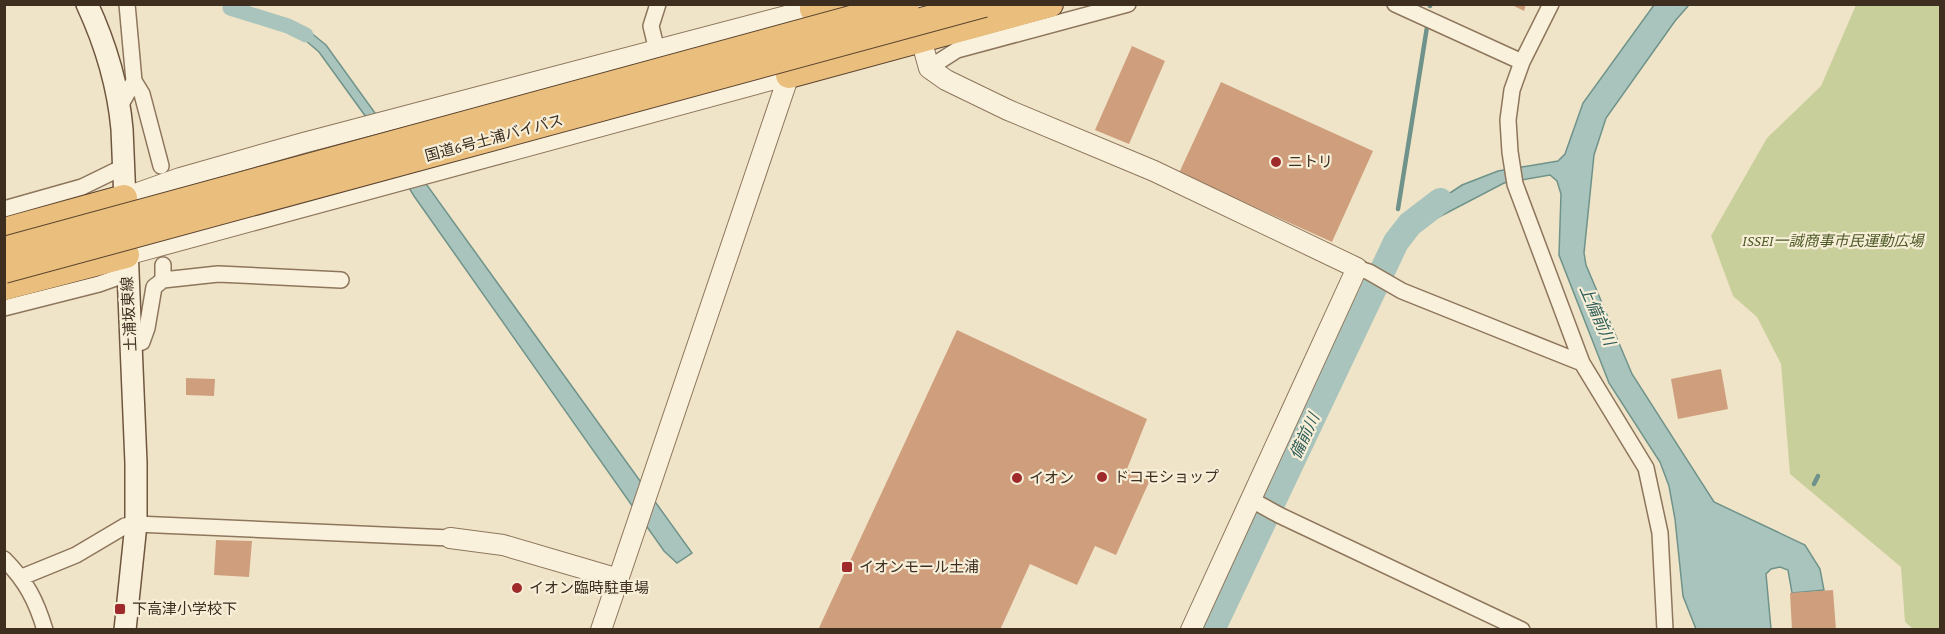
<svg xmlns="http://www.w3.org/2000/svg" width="1945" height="634" viewBox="0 0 1945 634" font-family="'Crimson Pro','Noto Sans JP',serif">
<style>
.green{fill:#c9cf9b}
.water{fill:#a9c4bc;stroke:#6f938a;stroke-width:1.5}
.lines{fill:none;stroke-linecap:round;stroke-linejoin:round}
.stream{stroke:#6f938a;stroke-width:4.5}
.canal{stroke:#a9c4bc;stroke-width:15}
.river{stroke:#a9c4bc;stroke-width:26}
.building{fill:#cf9f7d}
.minor-casing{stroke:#8d765c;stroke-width:18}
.tertiary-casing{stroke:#8d765c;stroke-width:22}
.secondary-casing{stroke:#6f573f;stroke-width:24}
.trunk-casing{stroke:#5b4430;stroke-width:28}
.minor{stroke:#faf1dc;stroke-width:15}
.tertiary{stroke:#faf1dc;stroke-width:20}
.secondary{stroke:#faf1dc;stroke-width:21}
.trunk{stroke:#eabe7c;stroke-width:26}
.trunk-bridge-casing{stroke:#5b4430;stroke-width:28;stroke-linecap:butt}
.trunk-bridge{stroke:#eabe7c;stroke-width:26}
.poi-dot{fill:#9e2a2b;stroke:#f7eed8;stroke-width:2}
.labels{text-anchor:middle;stroke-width:4.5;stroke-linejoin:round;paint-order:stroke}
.street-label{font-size:15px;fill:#3d2e20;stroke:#f7eed8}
.poi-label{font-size:15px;fill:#3d2e20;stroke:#f7eed8;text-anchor:start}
.park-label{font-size:15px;font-style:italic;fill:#4d5a26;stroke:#f7eed8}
.water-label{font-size:16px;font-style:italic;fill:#2f5d5a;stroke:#f7eed8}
</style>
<rect width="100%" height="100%" fill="#f0e4c8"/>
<path class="green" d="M1856 5H1940V629H1913L1905 622 1901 567 1790 474 1781 364 1757 317 1733 296 1711 236 1767 138 1821 86Z"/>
<path class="water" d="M1654 5H1689L1675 21 1606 118 1594 155 1584 253 1586 265 1632 374 1714 502 1805 545 1820 569 1824 590 1792 593 1788 570 1780 567 1771 569 1766 574 1771 629H1696L1683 596 1675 519 1669 486 1660 462 1609 383 1559 255 1561 194 1557 181 1550 175 1504 183 1416 229 1409 220 1462 185 1498 171 1558 161 1565 154 1583 103Z
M290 21 310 32 326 45 692 553 677 563 664 551 414 196 366 117 319 52 305 40 286 30Z"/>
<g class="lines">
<path class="stream" d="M1430 6 1431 4
M1398 209 1427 27
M1814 484 1818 476"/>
<path class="canal" d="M230 8 288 26 306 35"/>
<path class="river" d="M1212 630 1396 242 1410 224 1440 201"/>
</g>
<path class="building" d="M1510 4H1526L1524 11Z
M1132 46 1165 61 1129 144 1095 130Z
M1221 82 1373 151 1332 242 1179 173Z
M957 330 1147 419 1127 469 1150 480 1116 555 1095 546 1077 585 1030 564 1000 630H818Z
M1721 369 1728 409 1678 419 1671 379Z
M186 378 215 379 214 396 186 395Z
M216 540 252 541 249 577 214 575Z
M1833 590 1836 630H1792L1790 593Z"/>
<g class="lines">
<g class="minor-casing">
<path id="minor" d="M658 4 651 26 659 59
M1395 4 1522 62
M1551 4 1522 62 1512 90 1508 120 1510 152 1515 184 1582 363 1646 468 1660 533 1665 630
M929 68 957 50 1128 4
M134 81 142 94 161 166
M120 106 134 81 127 4
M4 209 82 187 123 167
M1357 268 1369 272 1402 291 1582 363
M163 280V265
M4 308 99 284 127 274
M131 345 142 342 147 328 154 287 163 280 218 274 341 280
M1250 499 1279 515 1522 630
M4 559C26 581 36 600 45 630
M22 577 76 555 125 526 136 524 450 538"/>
</g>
<g class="tertiary-casing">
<path id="tertiary" d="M918 28 929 68 946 80 1008 110 1154 171 1357 268 1191 630
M124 198 180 178 303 143 813 9
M126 255 789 75
M450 538 503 545 619 579
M601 630 792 66"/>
</g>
<g class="secondary-casing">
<path id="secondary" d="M87 4C106 45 118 85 122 129L136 463V524L125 630"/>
</g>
<g class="trunk-casing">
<path id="trunk" d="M813 9 831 4
M789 75 1050 4
M4 231 124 198
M4 287 126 255"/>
</g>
<use href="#minor" class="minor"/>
<use href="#tertiary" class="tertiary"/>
<use href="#secondary" class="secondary"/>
<use href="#trunk" class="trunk"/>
<g class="trunk-bridge-casing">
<path id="trunk-bridge" d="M4 250 906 4
M4 270 984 4"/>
</g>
<use href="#trunk-bridge" class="trunk-bridge"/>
</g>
<g class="poi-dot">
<circle cx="1276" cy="162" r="6"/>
<circle cx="1102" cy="477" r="6"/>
<circle cx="1017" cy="478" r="6"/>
<rect x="841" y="561" width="12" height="12" rx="3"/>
<circle cx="517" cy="588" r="6"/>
<rect x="114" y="603" width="12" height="12" rx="3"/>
</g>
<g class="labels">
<g class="street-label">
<text transform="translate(494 138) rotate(-15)" y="5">国道6号土浦バイパス</text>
<text transform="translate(129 314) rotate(-93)" y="5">土浦坂東線</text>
</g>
<g class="poi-label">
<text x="1288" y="167">ニトリ</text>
<text x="1114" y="482">ドコモショップ</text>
<text x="1029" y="483">イオン</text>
<text x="859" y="572">イオンモール土浦</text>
<text x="529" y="593">イオン臨時駐車場</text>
<text x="132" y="614">下高津小学校下</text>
</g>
<g class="park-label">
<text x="1833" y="246">ISSEI一誠商事市民運動広場</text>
</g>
<g class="water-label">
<text transform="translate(1598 315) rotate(66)" y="6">上備前川</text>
<text transform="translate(1304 436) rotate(-65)" y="6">備前川</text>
</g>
</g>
<rect width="1945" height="634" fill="none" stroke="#3d2e20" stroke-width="12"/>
</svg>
